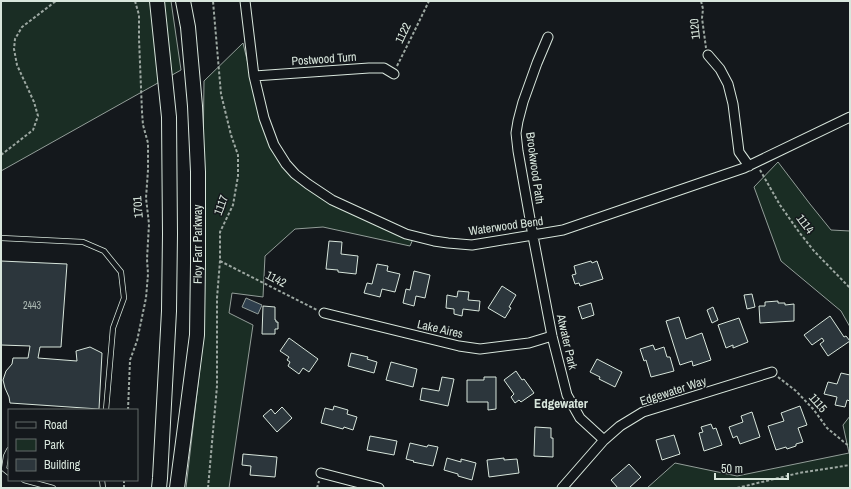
<svg xmlns="http://www.w3.org/2000/svg" width="851" height="489" viewBox="0 0 851 489" font-family="'Archivo Narrow',sans-serif">
<style>
.green{fill:#1a2d24;stroke:#939e99}
.water{fill:#2f3f4d;stroke:#939e99}
.building{fill:#2c363c;stroke:#d8e6dc}
.lines{fill:none;stroke-linecap:round;stroke-linejoin:round}
.service-casing{stroke:#d8e6dc;stroke-width:6}
.minor-casing{stroke:#d8e6dc;stroke-width:11}
.primary-casing{stroke:#d8e6dc;stroke-width:16}
.path{stroke:#9da8a2;stroke-width:2;stroke-dasharray:3 2;stroke-linecap:butt}
.service{stroke:#14181c;stroke-width:4.5}
.minor{stroke:#14181c;stroke-width:9}
.primary{stroke:#14181c;stroke-width:14}
.labels{text-anchor:middle;stroke-width:3;stroke-linejoin:round;paint-order:stroke}
.number-label{font-size:10px;fill:#adbab4}
.street-label{font-size:12px;fill:#d8e6dc;stroke:#14181c}
.neighbourhood-label{font-size:13px;font-weight:bold;fill:#d8e6dc;stroke:#14181c}
</style>
<rect width="100%" height="100%" fill="#14181c"/>
<path class="green" d="M1 1H171L181 70 1 171Z
M243 43 263 126 284 166 333 204 413 239 410 246 323 227 295 229 265 256 263 297 232 293 229 313 253 325 229 488H186L203 341V159L204 81Z
M778 162 810 204 831 230 850 231V327L841 311 781 261 754 187Z
M850 416V488H647L675 463 737 476 849 453 843 425Z"/>
<path class="water" d="M246 298 262 305 258 314 242 307Z"/>
<path class="building" d="M329 241 342 242 341 254 358 256 356 274 338 272V270L326 269Z
M1 261 67 264 61 347H40L38 358 77 361 76 351 90 347 102 353 99 409 10 403 9 397 5 388 3 380 6 371 12 364 13 358H28L30 346 1 345Z
M591 261 592 263 597 261 603 279 580 286 579 283 575 284 572 275 576 274 574 266Z
M377 264 388 266 387 271 400 274 395 292 382 289 380 297 364 293 367 283 372 284Z
M414 271 430 275 425 298 416 296 414 306 403 303 406 289 410 290Z
M502 286 516 295 509 307 511 308 505 318 488 308Z
M458 291 469 292 468 300 480 301 479 311 463 309 462 316 454 314V309L446 308 447 295 457 297Z
M752 294 755 307 747 309 744 295Z
M778 301V303H785V305L794 304V321L760 323 759 306H765V302Z
M591 303 594 315 582 319 578 307Z
M263 306 275 307V320H276V322H278V329H275V334H262Z
M713 307 718 320 712 323 707 310Z
M830 316 844 337 846 336 850 341 828 356 820 344 824 341 822 338 812 345 804 335Z
M679 317 686 339 702 333 711 360 693 366 692 361 680 365 666 321Z
M739 318 748 342 733 348V345L726 348 718 325Z
M289 338 318 359 309 372 303 368 299 374 288 366 290 362 287 360 289 357 280 351Z
M653 345 655 350 664 347 667 357H670L674 371 651 377 646 360 644 361 640 349Z
M351 353 368 357 367 359 377 362 374 373 348 366Z
M597 359 622 372 615 387 599 379 600 377 590 372Z
M391 362 417 369 413 387 386 380Z
M516 371 522 380 524 379 534 393 521 402 519 400 515 403 511 397 514 394 504 380Z
M841 373 850 375V401L847 400 845 407 835 405 837 397 824 394 828 382 837 384Z
M442 377 454 379 448 406 420 400 422 388 439 391Z
M484 377H496V409L488 410V402H467V380H484Z
M334 406 348 410 347 414 357 417 353 430 344 427 343 429 321 423 325 408 333 410Z
M800 406 807 425 798 428 803 442 796 444V446L787 449 786 447 776 450 768 426 784 421 781 413Z
M282 407 292 418 277 432 263 416 271 409 275 414Z
M752 412 760 437 740 444 737 436 733 438 729 427 743 422 741 416Z
M711 424 713 429 716 428 722 445 704 451 699 433 703 432 701 427Z
M535 427 551 428V438H553V457L534 456Z
M674 435 680 454 662 460 656 440Z
M370 436 397 441 394 455 367 450Z
M410 443 427 447 428 445 438 447 433 466 413 462 414 461 406 459Z
M243 454 277 457 275 477 250 475 251 466 242 465Z
M447 458 461 462V459L476 463 472 480 458 476V474L444 470Z
M504 458V460L517 459 519 473 489 477 487 460Z
M629 464 641 477 629 488H618L611 480Z"/>
<g class="lines">
<g class="service-casing">
<path id="service" d="M1 238 83 242 104 251 121 272 124 298 113 328 106 410
M9 450 6 456 4 469 9 473
M24 480 53 488
M102 480 103 488"/>
</g>
<g class="minor-casing">
<path id="minor" d="M245 1 254 76 264 118 274 145 286 164 295 174 308 184 332 200 406 234 434 241 448 243 472 245 563 230 744 168 850 117
M548 37 537 63 523 102 518 121 516 133 518 151 533 236 552 336 567 395 580 418 604 440
M708 55 720 69 728 84 733 104 739 152 749 166
M254 76 369 68H384L394 74
M324 313 459 346 480 349 529 343 552 336
M321 473 379 488
M562 488 604 440 620 426 643 412 772 372"/>
</g>
<g class="primary-casing">
<g id="primary">
<path d="M157 1 169 117 170 234 169 311 160 478 159 488"/>
<path id="s1" d="M177 488 197 335 198 263V172L195 106 188 27 183 1"/>
</g>
</g>
<path class="path" d="M694 1H702
M701 1 703 9 702 18 706 48
M397 66 412 36 429 1
M1 155 33 130 38 116 34 102 17 65 14 49 15 39 22 27 56 1
M760 170 780 205 799 232 814 251 850 288
M220 261 317 310
M778 377 796 391 814 410 827 428 850 447
M128 410 130 360 137 341 146 298 148 274 147 259 149 224 146 198 148 170V143L143 125 142 112 139 39V15L135 1
M124 488V480
M208 488 217 386V298L220 261V232L233 205 238 176V155L231 135 221 94 214 13 213 1
M317 488 319 481
M737 488 799 473 850 465"/>
<use href="#service" class="service"/>
<use href="#minor" class="minor"/>
<use href="#primary" class="primary"/>
</g>
<g class="labels">
<g class="number-label">
<text x="32" y="309">2443</text>
</g>
<g class="street-label">
<text transform="translate(695 29) rotate(-96)" y="4">1120</text>
<text transform="translate(403 33) rotate(-64)" y="4">1122</text>
<text transform="translate(324 59) rotate(-4)" y="4">Postwood Turn</text>
<text transform="translate(535 168) rotate(82)" y="4">Brookwood Path</text>
<text transform="translate(221 205) rotate(-70)" y="4">1117</text>
<text transform="translate(138 207) rotate(-94)" y="4">1701</text>
<text transform="translate(805 224) rotate(53)" y="4">1114</text>
<text transform="translate(506 226) rotate(-8)" y="4">Waterwood Bend</text>
<text dy="4" stroke="none"><textPath href="#s1" startOffset="245">Floy Farr Parkway</textPath></text>
<text transform="translate(276 279) rotate(27)" y="4">1142</text>
<text transform="translate(440 329) rotate(13)" y="4">Lake Aires</text>
<text transform="translate(567 342) rotate(77)" y="4">Atwater Park</text>
<text transform="translate(673 391) rotate(-18)" y="4">Edgewater Way</text>
<text transform="translate(818 403) rotate(49)" y="4">1115</text>
</g>
<g class="neighbourhood-label">
<text x="561" y="408">Edgewater</text>
</g>
</g>
<rect width="851" height="489" fill="none" stroke="#d8e6dc" stroke-width="4"/>
<rect x="8" y="409" width="130" height="72" fill="#14181c" stroke="#626a69"/>
<rect x="16" y="422" width="20" height="6" fill="#14181c" stroke="#626a69"/>
<text x="44" y="429" font-size="12" fill="#d8e6dc">Road</text>
<rect x="16" y="439" width="20" height="12" fill="#1a2d24" stroke="#626a69"/>
<text x="44" y="449" font-size="12" fill="#d8e6dc">Park</text>
<rect x="16" y="459" width="20" height="12" fill="#2c363c" stroke="#626a69"/>
<text x="44" y="469" font-size="12" fill="#d8e6dc">Building</text>
<path d="M715 473v6h73v-6" fill="none" stroke="#d8e6dc" stroke-width="2"/>
<text x="721" y="473" font-size="12" fill="#d8e6dc" stroke="#14181c" stroke-width="3" paint-order="stroke">50 m</text>
</svg>
